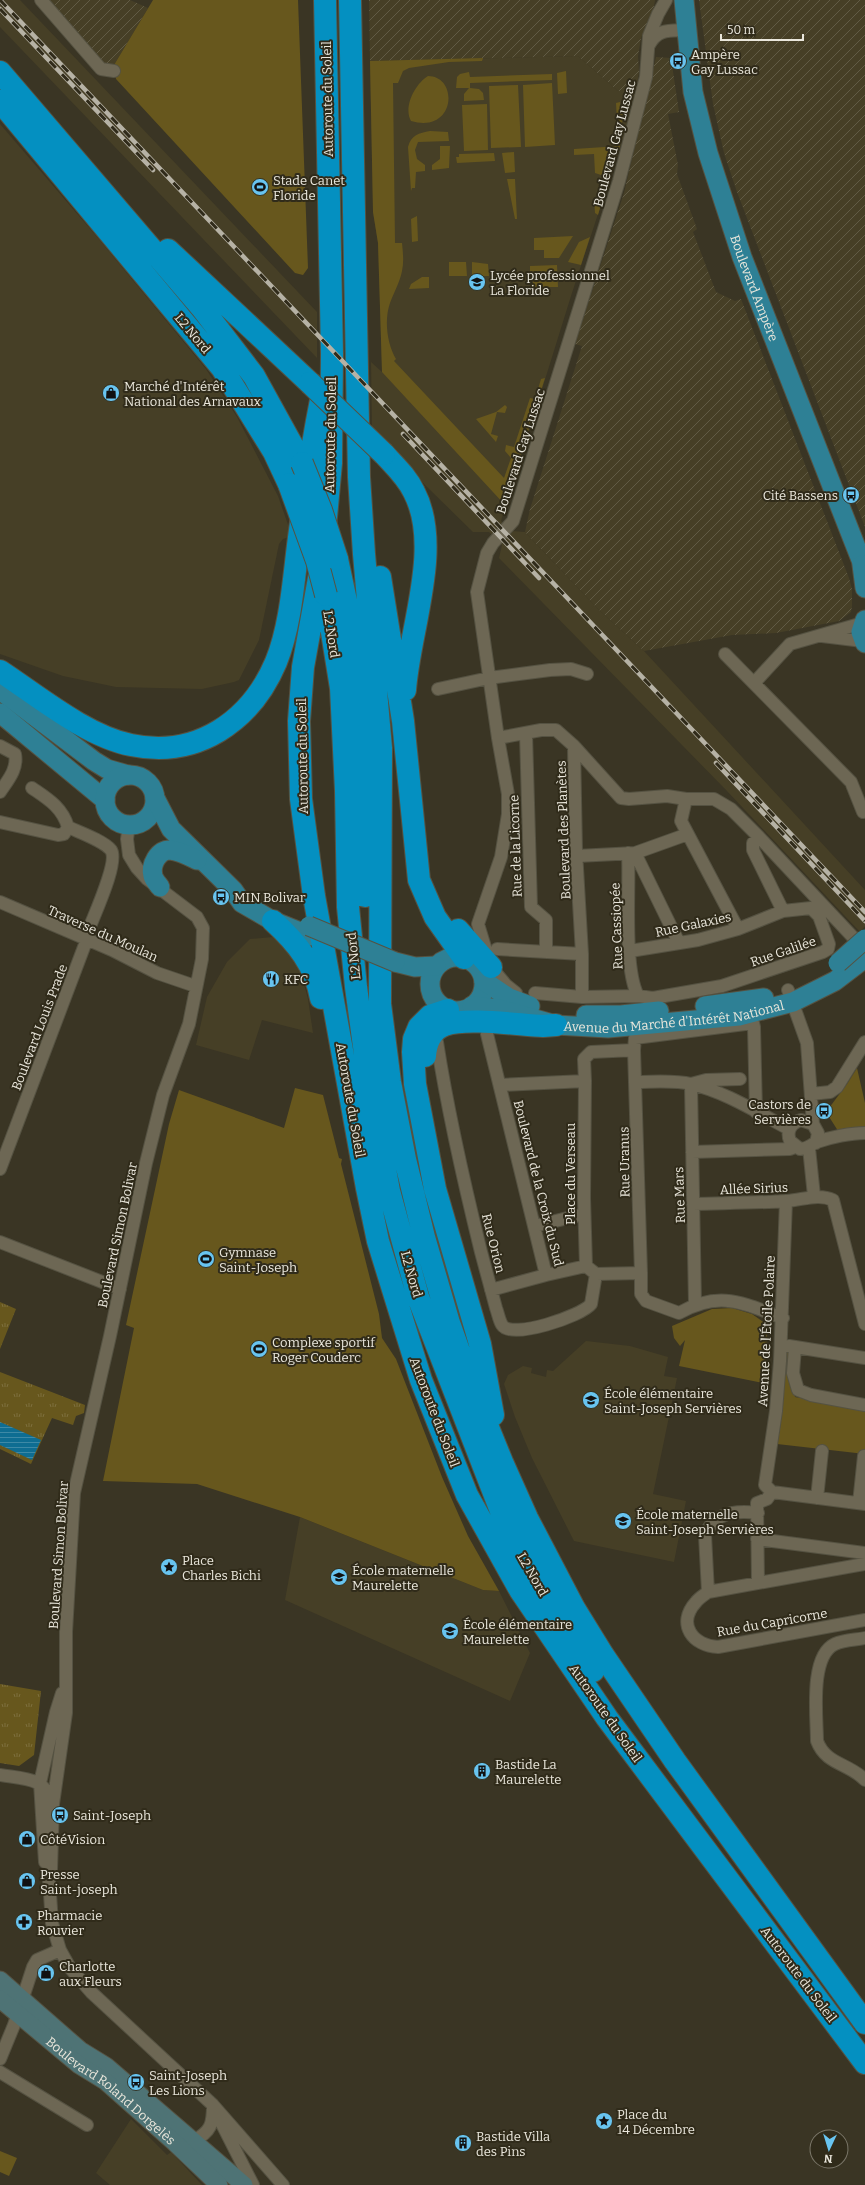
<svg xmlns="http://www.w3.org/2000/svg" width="865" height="2185" viewBox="0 0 865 2185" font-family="Bitter,serif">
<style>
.built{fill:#463f26}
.industrial{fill:url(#industrial-furrows)}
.green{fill:#67571d}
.park{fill:url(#park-tufts)}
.water{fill:url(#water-rules)}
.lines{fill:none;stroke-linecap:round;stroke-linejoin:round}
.street-casing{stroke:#555242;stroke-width:14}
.secondary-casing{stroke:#555242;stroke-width:19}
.primary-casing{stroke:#555242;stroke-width:21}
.highway-casing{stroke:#555242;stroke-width:24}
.street{stroke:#6d6754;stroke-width:12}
.secondary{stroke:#4e7375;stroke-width:17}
.primary{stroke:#2e8095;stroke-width:19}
.highway{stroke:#0490c1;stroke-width:22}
.rail-casing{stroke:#b6b2a5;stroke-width:4.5}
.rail{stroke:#302b1a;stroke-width:3;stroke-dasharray:9;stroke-linecap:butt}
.primary-bridge-casing{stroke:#555242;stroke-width:21;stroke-linecap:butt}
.highway-bridge-casing{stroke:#555242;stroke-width:24;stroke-linecap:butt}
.primary-bridge{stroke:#2e8095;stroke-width:19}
.highway-bridge{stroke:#0490c1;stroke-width:22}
.labels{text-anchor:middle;stroke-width:4;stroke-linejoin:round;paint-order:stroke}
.poi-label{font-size:13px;fill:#eae7dc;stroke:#302b1a;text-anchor:start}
.street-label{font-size:13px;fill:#eae7dc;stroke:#302b1a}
</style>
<defs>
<pattern id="industrial-furrows" width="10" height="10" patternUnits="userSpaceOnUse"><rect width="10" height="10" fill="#463f26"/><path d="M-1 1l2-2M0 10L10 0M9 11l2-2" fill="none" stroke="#615b45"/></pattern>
<pattern id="park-tufts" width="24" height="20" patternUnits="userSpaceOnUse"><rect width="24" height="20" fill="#67571d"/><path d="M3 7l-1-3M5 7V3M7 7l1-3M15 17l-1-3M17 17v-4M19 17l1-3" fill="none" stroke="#7d6f3d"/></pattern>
<pattern id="water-rules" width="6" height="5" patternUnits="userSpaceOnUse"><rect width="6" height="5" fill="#0e6d92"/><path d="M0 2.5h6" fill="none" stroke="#3d89a6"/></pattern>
</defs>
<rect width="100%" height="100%" fill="#3a3524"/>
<path class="built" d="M0 0H20L317 312V358L0 27Z
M578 56 618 91H636L627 126 571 296 501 521 512 531 525 532 598 609 644 651 865 890V926L860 932 727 791 499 558 502 545 489 532H473L372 433 371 362 382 372 378 243 373 212 370 61Z
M0 124 98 238 206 369 237 417 278 496 292 536 283 539 279 544 259 640 239 680 234 682 202 689 116 687 63 676 0 654Z
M273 937 298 961 308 999 313 1033 262 1020 249 1060 196 1045 207 997 227 962 250 939Z
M586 1341 630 1346 668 1357 664 1376 677 1378 653 1494 686 1501 674 1562 574 1541 532 1458 515 1417 504 1384 508 1375 523 1366 532 1368 531 1373 546 1377 547 1370 553 1371Z
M300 1517 483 1590 499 1591 530 1653 510 1701 285 1600Z
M131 2119 167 2155 171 2152 202 2185H110L96 2173Z"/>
<path class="industrial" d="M48 0H130L148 8 114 65 105 66Z
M369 0H655L654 6 641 38 638 56 639 72 636 91H618L578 56 370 61Z
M699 0H865V527L737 192 724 153 713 104Z
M656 57 671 58 679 112 668 114 678 165 677 174 697 229 693 232 716 292 735 301 741 299 849 578 852 589V606L851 612 839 621 776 633 732 635 644 651 598 609 525 532 530 509 582 346 575 344 624 193Z"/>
<path class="green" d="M153 0H298L308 268 303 275 295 273 116 79 114 65Z
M483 58 482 61 449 62 409 68 403 71 398 83H393L395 243H402C403 253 404 262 402 271 400 282 394 292 390 303 384 320 387 344 396 359L394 361 504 478 511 458 505 451 506 445 514 447 530 398 535 399 541 379 545 378 505 505 382 372 378 243 373 212 370 61Z
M566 71 567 93 558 94 557 73Z
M469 72 470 77 552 74V80L470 83V88L479 89 483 93 484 100 464 101V94L469 88H456L457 77 460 74Z
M428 76C459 76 456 134 411 121 403 107 415 84 428 76Z
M552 83 555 145 525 147 523 85Z
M518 85 521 147 491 148 489 86Z
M620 102V110H625L618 140 616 103Z
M487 104 488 150 464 151 462 105Z
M430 131 448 132 449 141 418 142 415 150 417 159 425 165V171L416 172 415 188H412L411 191 408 147C411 135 419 133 430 131Z
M440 146H450L449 168 432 170V165L440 159Z
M620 146 610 178 595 173 594 154 574 155V149Z
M514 152 515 172 505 173 502 153Z
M494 153 495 161 457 163 456 157H459V154Z
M507 179H515L517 219H515Z
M601 197 603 198 598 215 595 213 594 199Z
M417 216 418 241 412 242 411 219Z
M573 236 559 258H544V250H534V238Z
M590 237 581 265 568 262 579 242Z
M449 262H466L467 276H449Z
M472 262 488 264 489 276H472Z
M557 265 558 287H533V274H530V266Z
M422 277H429V288L409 289 411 284Z
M505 405 507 407 505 413 497 412 491 434 498 436 496 442 476 419 496 412Z
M857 1068 865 1103V1129L840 1134 826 1112 847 1084Z
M295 1088 323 1095 339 1158 342 1159 341 1164 379 1314 382 1338 396 1359 442 1477 468 1536 499 1591 483 1590 300 1517 197 1484 103 1481 134 1328 126 1325 169 1124 179 1090 284 1128Z
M732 1308 752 1314 766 1324 768 1354 763 1383 679 1366 685 1340 680 1346 674 1338 672 1326 712 1309Z
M787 1353H789L795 1397 865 1409V1454L777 1444C784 1414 783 1384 787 1353Z
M0 2151 17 2158 9 2176 0 2172Z"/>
<path class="park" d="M0 1302 16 1309 0 1349Z
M0 1372 85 1405 84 1413 76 1416 73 1425 52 1418 31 1464 0 1449Z
M0 1684 41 1691 34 1755 19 1766 0 1763Z"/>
<path class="water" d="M0 1422 41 1440 32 1460 0 1445Z"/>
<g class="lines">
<g class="street-casing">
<path id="street" d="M41 0 101 69 114 71
M649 45C658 28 670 31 688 30
M822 636 863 641
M725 654 851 782 863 812
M754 683 790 644 863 623
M438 689 489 678 550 670 571 669 587 674
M526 734 531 907 546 920V952
M498 738 541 730H556L574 746 576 851 582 954V997
M0 746 15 754C18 769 8 780 0 792
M686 799 681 821 738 929
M0 822 58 835 64 834 68 827C62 807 48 799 32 788
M68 827C79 832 104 841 111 850 119 862 94 915 89 929
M759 837 864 949
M628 853C630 889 623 967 638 996
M635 853 679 943
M577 856 635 853 688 834
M0 902 112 950 157 973 195 986
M497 949 582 954
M630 951 698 940 738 929 783 911
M788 990 807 1043 813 1124
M516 993 506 985 491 967 478 924 501 857 508 814V794L498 738 477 592 487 553 493 543 513 521 619 181 646 77 649 36 658 14 666 0
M535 993 582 997 638 996 653 998 722 986 823 952 828 949 829 944 819 916 811 908 783 911 753 850V843L759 837 731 809 714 799H686L667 796 629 799 621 798 574 746
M487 1034 546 1275 586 1266 596 1274 641 1273V1294L646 1301 679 1313C720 1290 742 1303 783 1318
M437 1042C448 1113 464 1183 481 1252 486 1271 491 1289 496 1308 498 1313 499 1320 502 1325 511 1340 582 1316 591 1304L596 1274
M634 1050 641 1273
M585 1081 584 1198 586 1266
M636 1082C654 1082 674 1080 691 1084 726 1092 758 1113 789 1129
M500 1085 585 1081 584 1059 591 1052 634 1050 635 1038 753 1023 754 1027 756 1112
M811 1094 830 1092 837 1087 865 1042
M816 1143 818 1133 813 1124 801 1120C791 1123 786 1131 790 1141L800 1149C808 1149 810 1145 817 1142 831 1137 851 1133 865 1133
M809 1148 814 1196
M692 1152 790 1149 795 1147
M0 1169 87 939
M693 1204C725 1203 756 1203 787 1201 803 1200 818 1193 833 1200L865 1324
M535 1226 584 1214
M0 1242 120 1289
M491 1290 546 1275
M695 1304 691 1084 706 1080 740 1079
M789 1346 865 1358
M795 1348 793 1373 798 1390 811 1395 865 1405
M765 1485 776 1411 780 1361 786 1201
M765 1485 772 1492 865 1504
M817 1498 822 1451
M859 1503 864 1456
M757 1539 865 1553
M865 1564 708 1592C704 1595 699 1598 696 1602 676 1624 693 1646 718 1647L865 1620
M758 1583 757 1503 767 1499 772 1492
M708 1592 705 1535C714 1512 736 1510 758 1513
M865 1638C855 1640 844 1640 835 1644 809 1656 817 1718 817 1741 826 1765 849 1763 865 1780
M0 1775C25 1779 45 1777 53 1804L51 1870 49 1880 52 1923 60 1950 70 1968 91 1992 213 2105 283 2185
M53 1804 66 1713V1632L74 1493 110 1336 146 1163 163 1095 189 1024 202 959 203 928 197 917 147 879 137 868 129 855 127 839 129 825
M45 1862 40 1783 56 1712 62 1693
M0 2059 14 2025 33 1967 37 1960 60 1950
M0 2072 87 2125
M221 2122 253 2185
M193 2141C211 2132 213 2124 213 2105"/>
</g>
<g class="secondary-casing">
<g id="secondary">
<path d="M0 1980 80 2050 106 2066 244 2185"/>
<path id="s1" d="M0 1999 79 2065 105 2081 175 2143 219 2185"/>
</g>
</g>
<g class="primary-casing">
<g id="primary">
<path id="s2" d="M684 0 693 92 708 153 742 257 865 570"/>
<path d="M862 565 865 588"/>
<path d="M865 620 861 632 865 643"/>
<path d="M0 690 94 761 107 769 128 775"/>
<path d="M0 713 105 800"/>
<circle cx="130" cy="800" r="25"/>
<path d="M155 798 171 829 233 890 242 903 273 921 310 936"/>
<path d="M160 887C158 884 154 880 153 876 150 865 158 850 170 850 180 851 189 856 197 860"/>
<circle cx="457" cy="984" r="27"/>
<path d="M395 962 415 967 436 966"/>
<path d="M484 981 509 998 530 1006"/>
<path id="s3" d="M472 1006 500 1009 556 1025 608 1028 739 1016 793 1002 835 981 865 958"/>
<path d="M705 1006 764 998"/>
<path d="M586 1015H621L659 1011"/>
</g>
</g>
<g class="highway-casing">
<path id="highway" d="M325 0 332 354 331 463 325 528
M350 0 359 477 364 554 381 748 380 1004 390 1082 405 1159 424 1237 449 1323 474 1393 502 1462 527 1518 574 1608 603 1655 675 1761 865 2023
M0 72 202 308 254 376 302 463
M0 101 222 368 274 452 289 484
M168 250 310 383
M384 454C395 466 407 477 414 492 443 547 409 631 405 690
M337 559 351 624 361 716 365 896
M321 567 303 667 299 721 301 799 314 896 367 1188 378 1241 421 1380 467 1495 520 1590 607 1718 865 2063
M380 577 403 721 419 880 435 917 464 958
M326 595 341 688 346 791 348 907 356 987 368 1076 389 1191 418 1297 506 1524 534 1577 593 1671
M0 671C38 696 86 736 131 745 197 759 251 721 276 662 292 623 294 572 300 530 306 485 313 440 322 395
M273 921C297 943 315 965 321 998
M458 930 491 967
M448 1010 430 1016 419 1027 414 1039 413 1052 415 1084 435 1189 480 1344 493 1415
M425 1056C426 1043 431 1030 445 1025 466 1017 519 1025 543 1026L556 1025"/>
</g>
<use href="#street" class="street"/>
<use href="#secondary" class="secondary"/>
<use href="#primary" class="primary"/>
<use href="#highway" class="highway"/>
<g class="rail-casing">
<path id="rail" d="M0 0 865 912
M0 9 153 170
M403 434 539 578
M716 763 865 921"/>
</g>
<use href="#rail" class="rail"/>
<g class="primary-bridge-casing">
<path id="primary-bridge" d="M309 926 395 962
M838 963 865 939"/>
</g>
<g class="highway-bridge-casing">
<path id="highway-bridge" d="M310 383 384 454
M302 463 321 510 337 559
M289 484 317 561 326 595"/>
</g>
<use href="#primary-bridge" class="primary-bridge"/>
<use href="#highway-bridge" class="highway-bridge"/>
</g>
<defs>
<g id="bus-disc" transform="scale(0.9)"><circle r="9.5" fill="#68c4f0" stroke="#302b1a"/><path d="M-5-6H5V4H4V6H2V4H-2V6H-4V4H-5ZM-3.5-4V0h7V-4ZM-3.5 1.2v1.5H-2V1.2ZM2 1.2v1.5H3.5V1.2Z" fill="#111"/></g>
<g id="stadium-disc" transform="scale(0.9)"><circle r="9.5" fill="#68c4f0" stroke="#302b1a"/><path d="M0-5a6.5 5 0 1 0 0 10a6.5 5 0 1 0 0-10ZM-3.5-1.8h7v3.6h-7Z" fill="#111"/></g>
<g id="school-disc" transform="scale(0.9)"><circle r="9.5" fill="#68c4f0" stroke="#302b1a"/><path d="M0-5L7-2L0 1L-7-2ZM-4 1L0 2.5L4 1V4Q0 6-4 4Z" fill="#111"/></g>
<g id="shop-disc" transform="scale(0.9)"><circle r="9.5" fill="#68c4f0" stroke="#302b1a"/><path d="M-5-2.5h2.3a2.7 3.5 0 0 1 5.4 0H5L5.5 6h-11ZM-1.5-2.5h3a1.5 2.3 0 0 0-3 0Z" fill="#111"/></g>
<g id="restaurant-disc" transform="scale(0.9)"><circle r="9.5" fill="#68c4f0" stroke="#302b1a"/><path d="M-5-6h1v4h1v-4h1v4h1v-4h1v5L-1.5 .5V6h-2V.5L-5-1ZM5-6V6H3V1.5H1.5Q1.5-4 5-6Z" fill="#111"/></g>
<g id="sight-disc" transform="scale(0.9)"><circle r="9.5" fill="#68c4f0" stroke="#302b1a"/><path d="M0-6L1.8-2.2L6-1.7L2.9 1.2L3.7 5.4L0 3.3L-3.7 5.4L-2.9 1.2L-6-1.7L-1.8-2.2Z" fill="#111"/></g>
<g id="building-disc" transform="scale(0.9)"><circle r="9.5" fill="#68c4f0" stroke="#302b1a"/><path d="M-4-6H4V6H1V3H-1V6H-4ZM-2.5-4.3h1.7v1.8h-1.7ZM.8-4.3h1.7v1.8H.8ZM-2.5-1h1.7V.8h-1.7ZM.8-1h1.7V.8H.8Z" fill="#111"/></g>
<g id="pharmacy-disc" transform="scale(0.9)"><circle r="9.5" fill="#68c4f0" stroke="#302b1a"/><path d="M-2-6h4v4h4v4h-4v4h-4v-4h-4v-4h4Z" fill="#111"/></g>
</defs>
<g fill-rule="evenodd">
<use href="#bus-disc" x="678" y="61"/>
<use href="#stadium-disc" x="260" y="187"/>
<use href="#school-disc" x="477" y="282"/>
<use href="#shop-disc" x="111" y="393"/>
<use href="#bus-disc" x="851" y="495"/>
<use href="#bus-disc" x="221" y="897"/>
<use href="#restaurant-disc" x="271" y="979"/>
<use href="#bus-disc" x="824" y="1111"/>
<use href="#stadium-disc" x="206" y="1259"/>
<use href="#stadium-disc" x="259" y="1349"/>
<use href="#school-disc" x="591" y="1400"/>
<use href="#school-disc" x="623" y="1521"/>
<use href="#sight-disc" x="169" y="1567"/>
<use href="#school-disc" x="339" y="1577"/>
<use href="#school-disc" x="450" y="1631"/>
<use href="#building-disc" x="482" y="1771"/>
<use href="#bus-disc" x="60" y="1815"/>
<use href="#shop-disc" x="27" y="1839"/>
<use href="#shop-disc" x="27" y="1881"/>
<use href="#pharmacy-disc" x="24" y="1922"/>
<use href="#shop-disc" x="46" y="1973"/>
<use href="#bus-disc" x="136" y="2082"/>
<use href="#sight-disc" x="604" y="2121"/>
<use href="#building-disc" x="463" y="2143"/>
</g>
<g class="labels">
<g class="poi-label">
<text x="691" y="59">Ampère<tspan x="691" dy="15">Gay Lussac</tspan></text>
<text x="273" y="185">Stade Canet<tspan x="273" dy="15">Floride</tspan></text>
<text x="490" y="280">Lycée professionnel<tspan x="490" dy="15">La Floride</tspan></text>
<text x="124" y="391">Marché d'Intérêt<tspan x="124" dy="15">National des Arnavaux</tspan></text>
<text x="838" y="500" text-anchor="end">Cité Bassens</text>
<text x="234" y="902">MIN Bolivar</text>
<text x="284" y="984">KFC</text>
<text x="811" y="1109" text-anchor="end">Castors de<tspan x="811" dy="15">Servières</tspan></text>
<text x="219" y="1257">Gymnase<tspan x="219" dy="15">Saint-Joseph</tspan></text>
<text x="272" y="1347">Complexe sportif<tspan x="272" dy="15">Roger Couderc</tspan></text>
<text x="604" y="1398">École élémentaire<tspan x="604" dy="15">Saint-Joseph Servières</tspan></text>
<text x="636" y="1519">École maternelle<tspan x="636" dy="15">Saint-Joseph Servières</tspan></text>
<text x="182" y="1565">Place<tspan x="182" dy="15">Charles Bichi</tspan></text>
<text x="352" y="1575">École maternelle<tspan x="352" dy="15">Maurelette</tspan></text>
<text x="463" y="1629">École élémentaire<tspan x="463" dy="15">Maurelette</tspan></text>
<text x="495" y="1769">Bastide La<tspan x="495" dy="15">Maurelette</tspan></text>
<text x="73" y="1820">Saint-Joseph</text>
<text x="40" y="1844">CôtéVision</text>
<text x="40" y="1879">Presse<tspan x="40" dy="15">Saint-joseph</tspan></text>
<text x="37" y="1920">Pharmacie<tspan x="37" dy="15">Rouvier</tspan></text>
<text x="59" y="1971">Charlotte<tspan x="59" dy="15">aux Fleurs</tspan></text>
<text x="149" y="2080">Saint-Joseph<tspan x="149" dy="15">Les Lions</tspan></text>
<text x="617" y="2119">Place du<tspan x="617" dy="15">14 Décembre</tspan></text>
<text x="476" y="2141">Bastide Villa<tspan x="476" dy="15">des Pins</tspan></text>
</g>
<g class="street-label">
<text transform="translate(327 99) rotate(-91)" y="5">Autoroute du Soleil</text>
<text transform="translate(614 143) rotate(-75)" y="5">Boulevard Gay Lussac</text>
<text dy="5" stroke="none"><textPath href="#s2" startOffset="298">Boulevard Ampère</textPath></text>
<text transform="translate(193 333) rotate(50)" y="5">L2 Nord</text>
<text transform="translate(330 435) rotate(-89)" y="5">Autoroute du Soleil</text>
<text transform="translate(520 451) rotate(-72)" y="5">Boulevard Gay Lussac</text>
<text transform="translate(332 634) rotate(81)" y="5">L2 Nord</text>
<text transform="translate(302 756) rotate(-91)" y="5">Autoroute du Soleil</text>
<text transform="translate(563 830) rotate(-92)" y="5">Boulevard des Planètes</text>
<text transform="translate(515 846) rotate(-92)" y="5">Rue de la Licorne</text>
<text transform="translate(693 924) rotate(-12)" y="5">Rue Galaxies</text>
<text transform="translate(616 926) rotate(-92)" y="5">Rue Cassiopée</text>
<text transform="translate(103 933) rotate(24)" y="5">Traverse du Moulan</text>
<text transform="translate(783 951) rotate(-19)" y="5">Rue Galilée</text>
<text transform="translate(353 956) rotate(-96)" y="5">L2 Nord</text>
<text dy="5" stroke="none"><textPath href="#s3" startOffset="205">Avenue du Marché d'Intérêt National</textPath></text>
<text transform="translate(39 1027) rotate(-69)" y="5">Boulevard Louis Prade</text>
<text transform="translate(351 1100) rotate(80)" y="5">Autoroute du Soleil</text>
<text transform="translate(624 1162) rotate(-91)" y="5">Rue Uranus</text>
<text transform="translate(570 1174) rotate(-90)" y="5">Place du Verseau</text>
<text transform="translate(539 1183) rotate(76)" y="5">Boulevard de la Croix du Sud</text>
<text transform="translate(754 1188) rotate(-2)" y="5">Allée Sirius</text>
<text transform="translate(679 1195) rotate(-92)" y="5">Rue Mars</text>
<text transform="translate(117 1235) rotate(-78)" y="5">Boulevard Simon Bolivar</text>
<text transform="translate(494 1243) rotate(76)" y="5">Rue Orion</text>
<text transform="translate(412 1274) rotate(74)" y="5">L2 Nord</text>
<text transform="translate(766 1331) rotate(-87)" y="5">Avenue de l'Étoile Polaire</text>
<text transform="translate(435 1412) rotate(69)" y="5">Autoroute du Soleil</text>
<text transform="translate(58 1555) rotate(-86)" y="5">Boulevard Simon Bolivar</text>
<text transform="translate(533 1574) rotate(60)" y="5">L2 Nord</text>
<text transform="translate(772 1622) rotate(-10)" y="5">Rue du Capricorne</text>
<text transform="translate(606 1713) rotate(55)" y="5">Autoroute du Soleil</text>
<text transform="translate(799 1974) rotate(53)" y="5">Autoroute du Soleil</text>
<text dy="5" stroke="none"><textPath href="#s1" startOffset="144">Boulevard Roland Dorgelès</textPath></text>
</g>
</g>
<g transform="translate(829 2149) rotate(184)"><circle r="19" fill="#302b1a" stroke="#7a7668"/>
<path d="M0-3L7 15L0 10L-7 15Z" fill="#68c4f0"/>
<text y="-6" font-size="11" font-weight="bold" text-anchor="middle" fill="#eae7dc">N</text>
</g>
<path d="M721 34v6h82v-6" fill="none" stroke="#eae7dc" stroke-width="2"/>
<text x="727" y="34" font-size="12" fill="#eae7dc" stroke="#302b1a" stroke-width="3" paint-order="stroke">50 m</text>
</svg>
